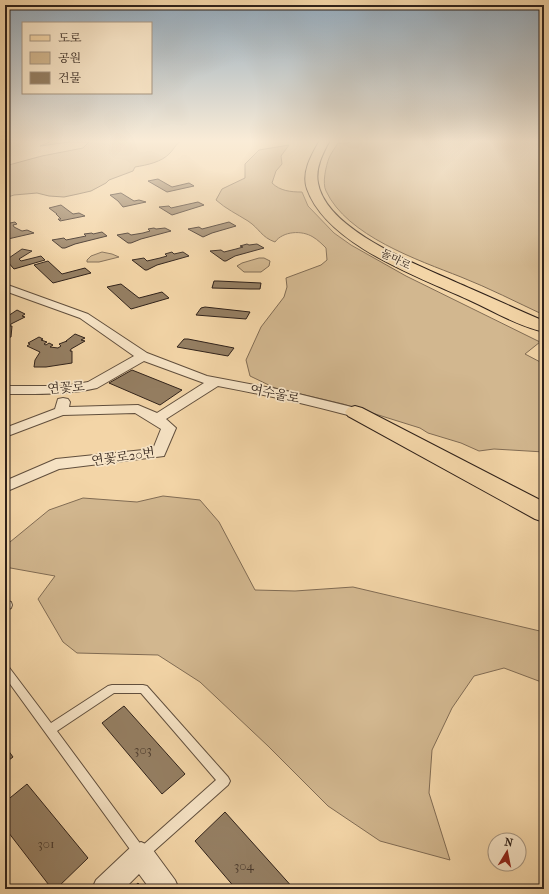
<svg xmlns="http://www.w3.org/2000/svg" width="549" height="894" viewBox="0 0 549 894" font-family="'IM FELL French Canon','Noto Serif KR',serif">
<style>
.green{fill:#d2b78f;stroke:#816c54}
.building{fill:#957f63;stroke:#30221a}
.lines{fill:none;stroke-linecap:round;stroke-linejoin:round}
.service-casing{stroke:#614f3d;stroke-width:2}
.minor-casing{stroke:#614f3d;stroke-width:2}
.primary-casing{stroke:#30221a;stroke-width:2}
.service{fill:#f7e4c6;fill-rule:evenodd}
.minor{fill:#f7e4c6;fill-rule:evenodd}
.primary{fill:#f3d5a7;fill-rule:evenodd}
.labels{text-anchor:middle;stroke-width:3.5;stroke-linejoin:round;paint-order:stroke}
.far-street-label{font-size:11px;fill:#30221a;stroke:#f7e4c6}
.street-label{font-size:13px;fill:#30221a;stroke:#f7e4c6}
.near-number-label{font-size:13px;fill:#49392c}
</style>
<rect width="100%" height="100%" fill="#f3d5a7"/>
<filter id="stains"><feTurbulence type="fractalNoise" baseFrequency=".005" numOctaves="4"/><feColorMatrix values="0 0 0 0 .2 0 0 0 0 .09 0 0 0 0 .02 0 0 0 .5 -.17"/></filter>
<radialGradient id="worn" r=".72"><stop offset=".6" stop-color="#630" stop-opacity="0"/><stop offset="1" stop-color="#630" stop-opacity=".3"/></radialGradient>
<path class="green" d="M54 140H183C176 143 175 148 170 153 162 162 147 165 135 167L133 171 109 180 106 183 91 191 78 194 64 197 49 196 37 193 14 195 5 198V166L42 156 83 148 89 142H69L40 146Z
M355 140H544V315C516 302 489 288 461 277 418 260 347 236 326 191 322 183 326 166 329 158 331 153 335 148 338 143H348Z
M289 145 281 156 282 164 276 171 272 183C280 191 291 192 302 192L308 206 334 233 351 245 406 276 540 342 525 354 544 364V452L494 449 479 451 461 443 428 433 420 428 372 413 343 404 275 388 250 376 246 360 261 327 284 297 287 287 286 278 321 265 327 260 326 248C322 244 318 240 313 237 302 230 283 231 275 242 261 237 260 229 248 221 237 214 226 209 216 200L222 189 245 178V164L259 150Z
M102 252 112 254 119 257 99 262H87V260L91 256Z
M259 258H264L270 261 269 266 261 272H244L237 266 242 263Z
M163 496 200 500 219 522 255 590 295 591 353 587 544 632V683L504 668 474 676 452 708 432 750 429 793 450 860 380 841 328 806 268 746 200 682 158 655 77 653 63 642 38 599 55 576 5 567V544L10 542 49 510 83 498 137 502Z"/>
<path class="building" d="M158 179 172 187 189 183 194 186 167 192 148 181Z
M121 193 134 201 139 200 146 202 123 207 118 201 110 195Z
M198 202 204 205 172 215 159 207 169 206 171 208Z
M61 205 73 214 79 213 85 216 60 221 58 219H61L56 214H57L49 208Z
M5 221 10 223 15 222 17 224 13 225 14 227 22 231 27 230 34 233 8 239 6 237 8 236 5 234H7L5 232Z
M229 222 236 226 212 233 203 237 188 229 199 227 202 229Z
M154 228 156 229 165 228 171 231 141 239 131 243H128L117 235 128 233 131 235 143 233 150 231 148 229Z
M102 232 107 236 75 244 65 248H62L52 240 64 238 66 240 86 236 84 234 92 233 93 234Z
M247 244 249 245 257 244 264 248 235 256 226 261H224L210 251 221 250 224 252 236 249 243 247 240 246Z
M22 249 32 251 19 259 21 261 41 256 45 260 14 269 6 260Z
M172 252 174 254 183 252 189 256 157 265 147 270H145L132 260 144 258 147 261 160 258 167 256 165 254Z
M48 261 62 274 85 268 91 273 53 283 34 265Z
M214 281H218L261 283 260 289H250L212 288Z
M121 284 139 298 162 292 169 298 131 309 107 287Z
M201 308 205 307 250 312 246 319 196 315Z
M17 310 25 314 22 316 25 317 11 324 10 326H12L11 337 5 338V318Z
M75 334 85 338 81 340 85 341 71 349 70 351H72V363L46 367H34L35 360 40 352 27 346 30 344 28 343 39 337 43 339 41 340 47 342 44 344 46 345 49 343 53 345 50 347 58 348 61 346 59 344 67 341H66Z
M184 339H188L234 348 228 356 177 347Z
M132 370 182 390 160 405 109 383Z
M124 706 185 774 162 794 102 723Z
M5 746 13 757 5 763Z
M27 784 88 858 56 889H52L5 828V802Z
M225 812 294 889H236L195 841Z
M138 883 143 889H131Z"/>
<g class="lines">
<g class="service-casing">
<path id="service" d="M8 601 11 602 12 605 11 608 5 611V602Z
M5 665 8 666 51 723 108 686 112 685H143L147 686 228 777 230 781 228 785 145 859 141 861 137 859 5 677ZM114 693H141L216 780 142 846 57 731Z"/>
</g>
<g class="minor-casing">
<path id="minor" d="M5 284 88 314 147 353 207 376 282 390 360 409 370 414 372 417 370 420C360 422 353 416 344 414 302 403 261 394 218 386L166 419 176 428 164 456 59 469 5 492V481L56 459 153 449 161 429 135 413 63 415 5 437V428L55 409 58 399 63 398 68 399 70 402 69 407 138 405 157 413 204 383 144 361 97 388C66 395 36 394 5 394V386H65L88 382 134 356 80 318 5 291Z
M141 842 150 846 175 880 179 889H150L139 874 124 889H92L96 880 132 846Z"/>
</g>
<g class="primary-casing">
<path id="primary" d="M320 140H330C323 153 315 168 318 183 326 231 421 266 460 284 488 296 516 309 544 321V332C518 326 493 311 469 300 419 277 327 245 307 189 301 172 312 154 320 140Z
M355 406 362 408 544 502V522L535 519 348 416 345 412 348 408Z"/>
</g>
<use href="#service" class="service"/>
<use href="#minor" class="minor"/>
<use href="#primary" class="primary"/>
</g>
<linearGradient id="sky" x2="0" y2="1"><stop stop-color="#92a9bb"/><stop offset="0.53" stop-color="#faecd7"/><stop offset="1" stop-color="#faecd7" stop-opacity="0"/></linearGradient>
<rect width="549" height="266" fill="url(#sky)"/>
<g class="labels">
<g class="far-street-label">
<text transform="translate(396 259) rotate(26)" y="4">돌마로</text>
</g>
<g class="street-label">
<text transform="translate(66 387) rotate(-4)" y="5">연꽃로</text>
<text transform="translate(275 393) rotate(12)" y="5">여수울로</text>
<text transform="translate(123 456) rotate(-8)" y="5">연꽃로20번</text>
</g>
<g class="near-number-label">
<text x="143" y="754">303</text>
<text x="46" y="848">301</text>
<text x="244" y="870">304</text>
</g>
</g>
<rect width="549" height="894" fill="none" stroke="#f3d5a7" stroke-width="20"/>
<rect x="6" y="6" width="537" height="882" fill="none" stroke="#30221a" stroke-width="2"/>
<rect x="10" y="10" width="529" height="874" fill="none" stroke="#30221a"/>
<rect x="22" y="22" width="130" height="72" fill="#f7e4c6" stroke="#a79681"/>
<rect x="30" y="35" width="20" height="6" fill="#f3d5a7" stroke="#a79681"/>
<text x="58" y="42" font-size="12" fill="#30221a">도로</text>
<rect x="30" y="52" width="20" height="12" fill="#d2b78f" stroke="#a79681"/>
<text x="58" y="62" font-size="12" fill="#30221a">공원</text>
<rect x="30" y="72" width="20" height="12" fill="#957f63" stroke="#a79681"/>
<text x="58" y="82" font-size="12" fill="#30221a">건물</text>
<g transform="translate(507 852) rotate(10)"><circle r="19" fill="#f7e4c6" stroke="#a79681"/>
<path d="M0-3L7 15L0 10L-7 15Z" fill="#8f2418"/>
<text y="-6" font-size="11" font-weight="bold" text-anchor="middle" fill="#30221a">N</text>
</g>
<rect width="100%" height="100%" filter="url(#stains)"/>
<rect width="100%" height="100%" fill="url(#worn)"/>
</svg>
